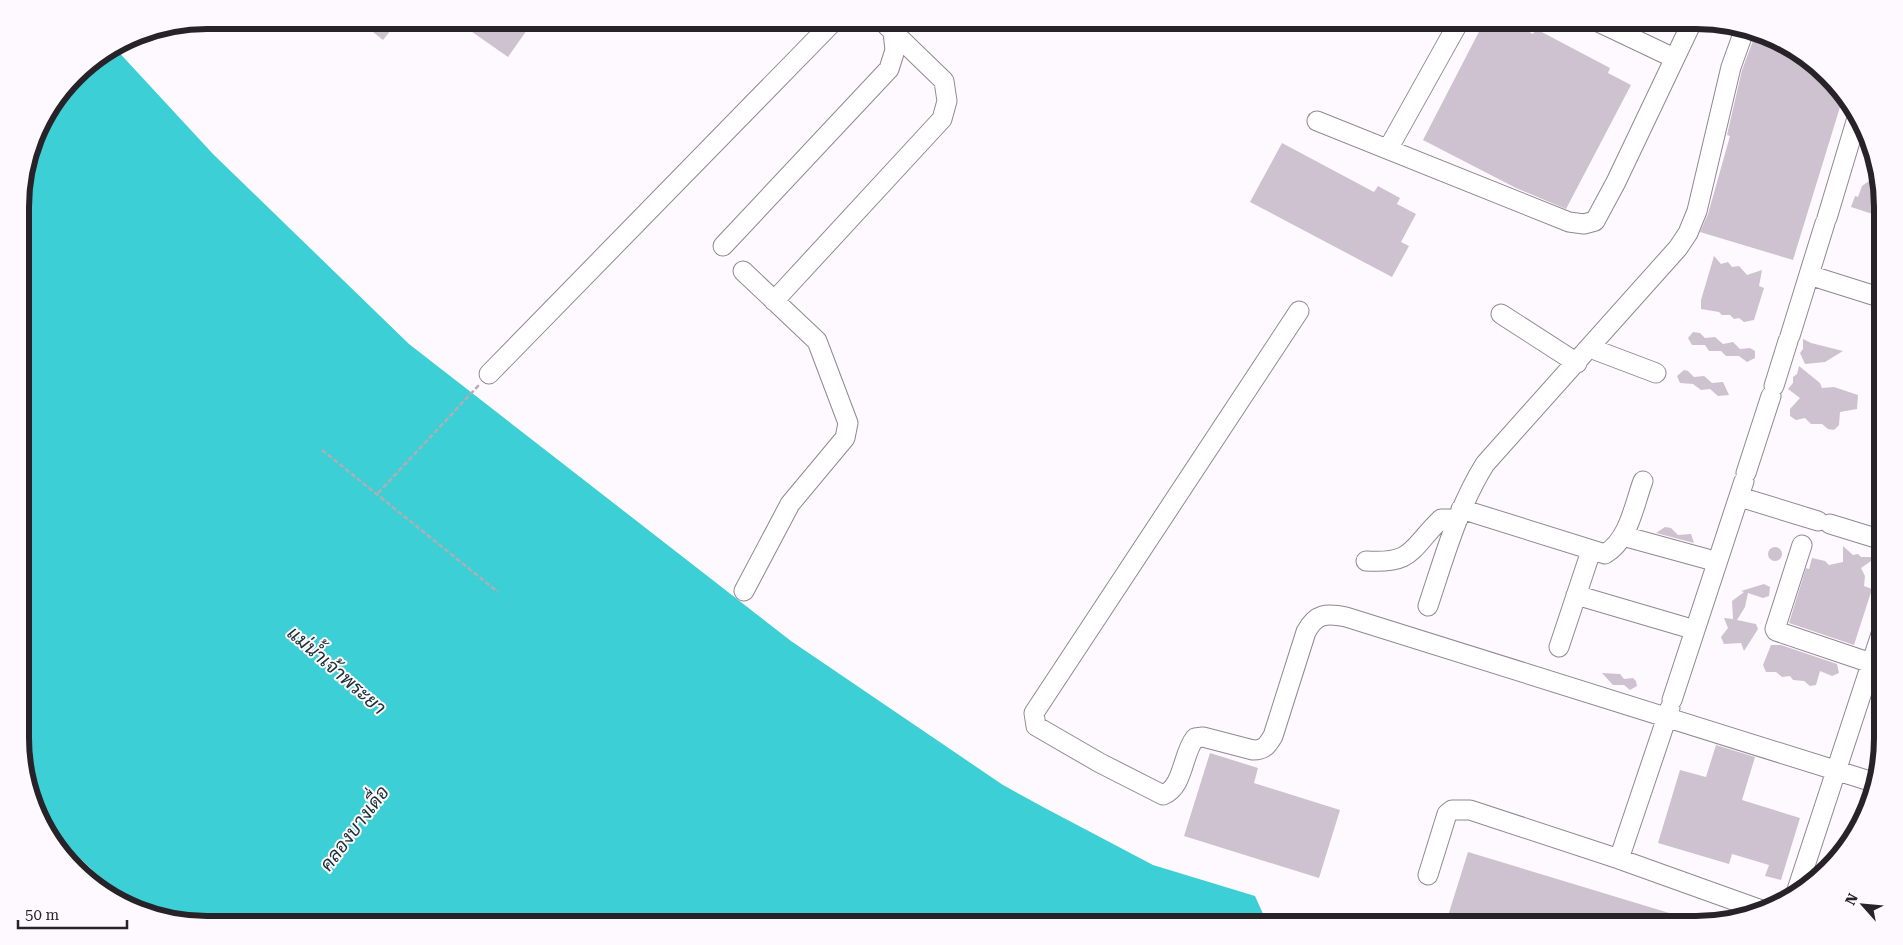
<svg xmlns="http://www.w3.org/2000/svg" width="1903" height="945" viewBox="0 0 1903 945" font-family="'Roboto Serif',Sarabun,serif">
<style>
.water{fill:#3ccfd5}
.building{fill:#cec2d0}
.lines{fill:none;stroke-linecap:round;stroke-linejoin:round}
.minor-casing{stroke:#928793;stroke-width:21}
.path{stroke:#b2adb2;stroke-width:2.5;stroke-dasharray:5 2.5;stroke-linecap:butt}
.minor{stroke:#fff;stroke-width:19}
.labels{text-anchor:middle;stroke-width:4;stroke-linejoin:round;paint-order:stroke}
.water-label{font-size:19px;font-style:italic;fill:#183031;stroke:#fef9fe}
.rim{fill:none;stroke:#272328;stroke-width:6}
</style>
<rect width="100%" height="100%" fill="#fef9fe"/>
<path class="water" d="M114 47 213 154 409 344 791 641 1003 785 1043 807 1153 865 1255 896 1268 925H206L133 908 41 822 34 810 22 763 20 194 39 124 83 66Z"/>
<path class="building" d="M358 20H399L383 40Z
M455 20H534L508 57Z
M1485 20H1506L1533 34 1536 29 1610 68 1608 73 1631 85 1566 209 1516 188 1423 140Z
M1754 38 1797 51 1819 66 1844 94 1793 260 1700 232 1708 214 1730 136 1727 135 1742 70Z
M1282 143 1374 192 1378 186 1400 198 1397 204 1416 214 1401 242 1409 246 1392 277 1250 202Z
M1877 175 1881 192 1882 217 1851 207 1855 196 1858 197 1862 186Z
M1714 256 1721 264 1728 262 1732 267 1739 266 1747 275 1762 270 1759 286 1764 288 1754 320 1744 322 1739 318 1734 319 1730 315H1722L1719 312 1701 309V300Z
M1693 332 1700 333 1705 338 1715 337 1723 344 1733 342 1740 349 1750 348 1755 351V358L1747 362 1739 356H1726L1721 351H1709L1705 345H1692L1688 338Z
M1803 339 1811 343 1843 351 1825 362 1805 364 1800 353 1803 349Z
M1799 366 1820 383 1822 388 1834 387 1858 395 1857 409 1840 412 1839 425 1834 430 1828 429 1822 424H1811L1805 418 1796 420 1790 416V409L1800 398 1788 389 1793 383V377L1797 374Z
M1684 370 1688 371 1694 377 1704 376 1712 383 1723 382 1729 395 1718 396 1710 389 1701 390 1693 384 1680 383 1677 376Z
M1665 527 1671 528 1678 535 1691 534 1694 543 1656 533Z
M1843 546 1853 555 1858 554 1861 557H1877L1861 568 1865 576 1864 586 1872 589 1854 645 1789 623 1806 568 1809 569 1812 558 1825 561 1829 565 1843 562Z
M1768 554a7 7 0 1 1 14 0a7 7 0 1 1-14 0Z
M1764 584 1770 587 1769 596 1763 598 1748 593 1745 607 1737 620 1756 624 1758 629 1744 651 1741 643 1724 644 1721 637 1728 628 1724 618 1733 619 1732 601 1744 592 1741 591Z
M1771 645H1781L1837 664 1839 673 1832 676 1820 671 1816 685 1810 686 1804 681 1793 680 1790 676 1782 677 1776 672H1766L1763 665Z
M1602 673 1620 674 1624 679 1633 678 1636 681 1637 686 1630 690 1624 685H1613Z
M1716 745 1755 757 1742 800 1800 818 1781 880 1765 876 1769 865 1732 854 1729 864 1658 843 1680 770 1706 777Z
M1210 753 1258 768 1254 783 1340 810 1319 878 1184 836Z
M1468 852 1699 922 1698 925H1466L1447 919Z"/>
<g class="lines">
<g class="minor-casing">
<path id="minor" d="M1594 20 1674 58
M1317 121 1569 222 1584 224 1595 221 1616 182 1693 20
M1388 149 1460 20
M1827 218 1857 118
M723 246 889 69 895 50 893 32
M743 271 817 341 848 423 845 438 790 504 744 591
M1809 275 1882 298
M774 301 942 119 947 101 944 81 881 20
M1299 311 1034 713 1036 726 1100 763 1163 795C1184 787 1182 754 1195 738L1203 737 1253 750C1264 750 1267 746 1273 736L1306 632C1316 613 1327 613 1346 617L1873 782
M1501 314 1577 363
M1790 336 1825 223
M1590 348 1656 373
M489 374 835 20
M1774 386 1788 341
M1746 473 1771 396
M1740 497 1818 521
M1461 509 1605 554C1629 540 1634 505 1643 481
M1830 524 1882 540
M1623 536 1707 559
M1802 545 1775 629 1776 631 1871 663
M1366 561C1414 564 1410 549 1441 519H1458
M1576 595 1685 627
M1428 606C1444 558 1458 507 1485 464L1678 248 1688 233 1697 211 1731 67 1744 31
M1559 647 1591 551
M1672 700 1744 481
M1619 859 1670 708
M1428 875 1447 814 1452 810H1470L1619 859 1764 911
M1795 896 1883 628"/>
</g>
<path class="path" d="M322 450 498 592
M378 493 479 385"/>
<use href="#minor" class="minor"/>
</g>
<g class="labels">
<g class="water-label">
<text transform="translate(337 670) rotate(41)" y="7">แม่น้ำเจ้าพระยา</text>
<text transform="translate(354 828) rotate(-53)" y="7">คลองบางเดื่อ</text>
</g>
</g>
<path d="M0 0H1903V945H0ZM207 29H1696A178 178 0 0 1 1874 207V738A178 178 0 0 1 1696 916H207A178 178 0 0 1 29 738V207A178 178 0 0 1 207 29Z" fill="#fef9fe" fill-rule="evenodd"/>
<path class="rim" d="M207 29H1696A178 178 0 0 1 1874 207V738A178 178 0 0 1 1696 916H207A178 178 0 0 1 29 738V207A178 178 0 0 1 207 29Z"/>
<g transform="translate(1863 905) rotate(297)" stroke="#fef9fe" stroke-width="4" paint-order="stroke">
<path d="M0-4L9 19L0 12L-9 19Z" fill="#272328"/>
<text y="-8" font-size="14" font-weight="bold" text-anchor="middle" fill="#272328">N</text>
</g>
<path d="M18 920v8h109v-8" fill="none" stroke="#272328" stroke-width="2.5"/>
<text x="25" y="920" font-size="15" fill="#272328" stroke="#fef9fe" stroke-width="4" paint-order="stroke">50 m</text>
</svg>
